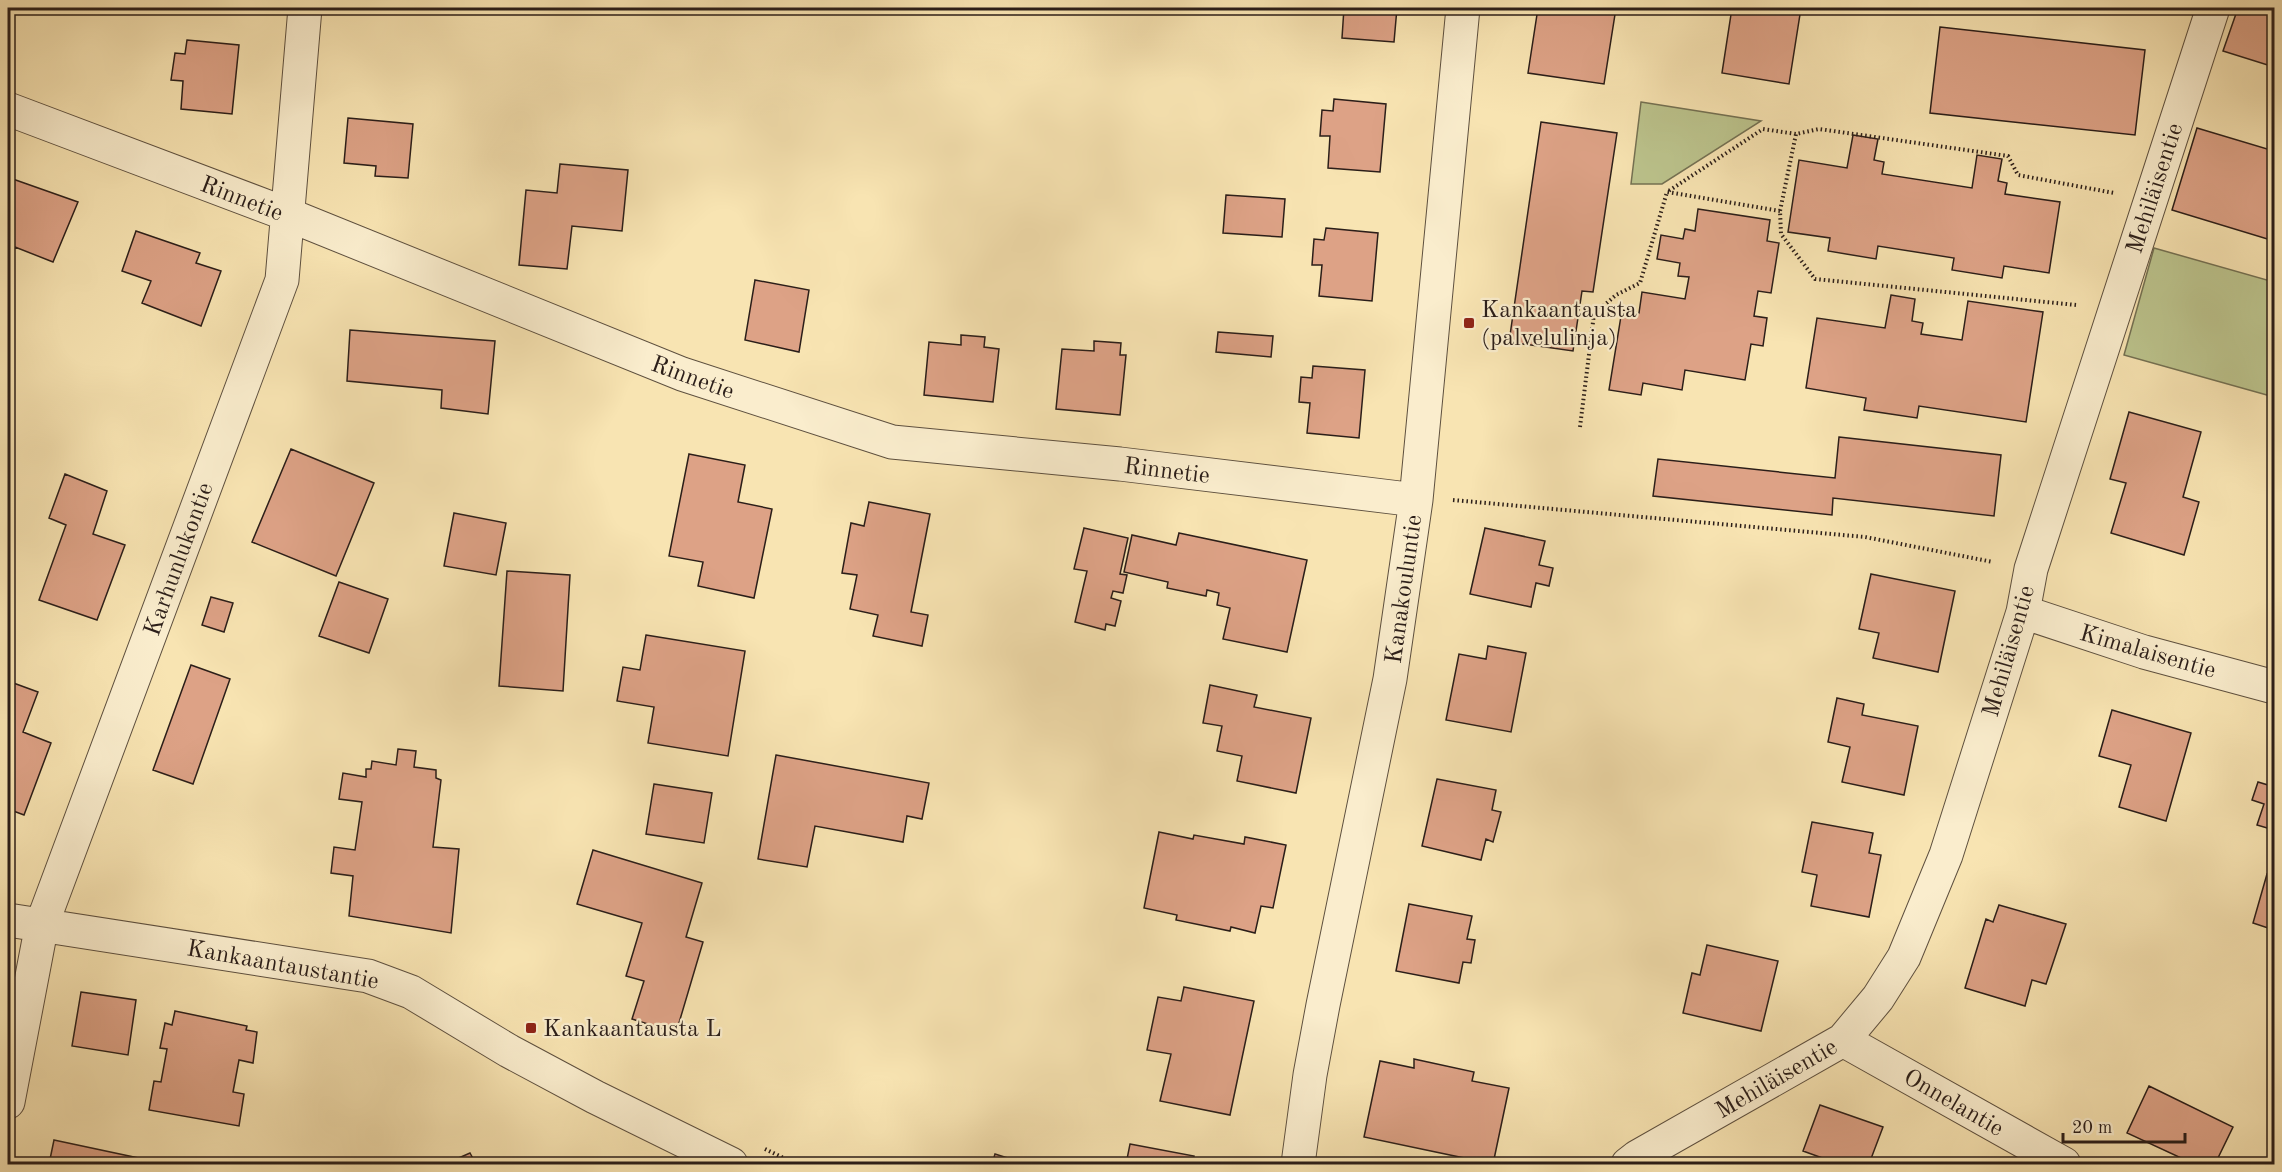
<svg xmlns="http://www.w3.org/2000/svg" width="2282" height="1172" viewBox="0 0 2282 1172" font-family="'Old Standard TT',serif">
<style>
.green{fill:#bcc48d;stroke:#747153;stroke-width:1.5}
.building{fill:#dda286;stroke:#2b1e19;stroke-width:1.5}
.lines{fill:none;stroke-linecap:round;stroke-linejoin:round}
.minor-casing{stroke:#5e503f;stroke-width:35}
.path{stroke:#2b1e19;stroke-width:4;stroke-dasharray:1.5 3;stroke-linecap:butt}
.minor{stroke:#faedcd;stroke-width:33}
.poi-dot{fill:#8f2418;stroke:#faedcd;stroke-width:2}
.labels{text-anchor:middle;stroke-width:4.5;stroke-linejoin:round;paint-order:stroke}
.street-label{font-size:24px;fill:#2b1e19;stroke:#faedcd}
.poi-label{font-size:24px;fill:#2b1e19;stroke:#faedcd;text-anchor:start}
</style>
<rect width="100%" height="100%" fill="#f8e4b2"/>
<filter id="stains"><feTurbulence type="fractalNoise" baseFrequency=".00333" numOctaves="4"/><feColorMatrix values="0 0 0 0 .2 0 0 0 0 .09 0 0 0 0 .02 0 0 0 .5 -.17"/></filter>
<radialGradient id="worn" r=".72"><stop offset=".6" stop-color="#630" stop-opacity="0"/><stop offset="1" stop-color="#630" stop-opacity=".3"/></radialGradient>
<path class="green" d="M1641 102 1761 121 1662 184H1631Z
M2154 248 2274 282V397L2124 355Z"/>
<path class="building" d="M1344 8H1397L1394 42 1342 38Z
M1538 8H1616L1604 84 1528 73Z
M1732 8H1801L1789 84 1722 73Z
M1871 8H2012V13Z
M2238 8H2274V67L2223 51Z
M1940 27 2145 50 2135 135 1930 113Z
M187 40 239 45 232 114 181 109 183 81 171 80 175 53 185 54Z
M1334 99 1386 104 1380 172 1328 168 1330 136H1320L1322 110 1333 111Z
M348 118 413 124 408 178 375 176 376 166 344 163Z
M1541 122 1617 133 1593 292 1582 291 1573 351 1509 342Z
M2197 128 2274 151V241L2172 210Z
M1853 135 1878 139 1874 160 1884 162 1882 174 1972 188 1977 155 2002 159 1998 181 2007 183 2005 194 2060 202 2049 273 2004 266 2002 278 1952 270 1954 258 1878 246 1876 259 1828 251 1830 238 1788 232 1799 160 1847 168Z
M560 164 628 170 622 231 572 226 567 269 519 265 526 190 557 193Z
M10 178 78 202 53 262 15 247 10 260H8V183Z
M1226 195 1285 199 1282 237 1223 233Z
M1698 209 1770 220 1767 241 1779 243 1771 293 1758 291 1754 316 1767 318 1763 346 1751 344 1745 380 1685 370 1682 390 1643 383 1641 395 1609 390 1622 310 1639 313 1642 292 1685 299 1689 277 1678 276 1680 263 1657 259 1661 235 1683 239 1685 229 1695 231Z
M1326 228 1378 233 1372 301 1319 296 1322 265H1312L1314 239 1324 240Z
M136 231 200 253 196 263 221 271 201 326 142 303 151 281 122 271Z
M755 280 809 290 799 352 745 340Z
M1891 295 1915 299 1912 321 1923 323 1921 334 1962 340 1968 301 2043 312 2026 422 1919 406 1917 418 1864 410 1866 398 1806 388 1817 318 1885 328Z
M350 330 495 341 488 414 441 408 442 390 347 381Z
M1218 332 1273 336 1271 357 1216 352Z
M961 335 985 337 984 347 999 349 993 402 924 395 929 342 961 345Z
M1094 341 1121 343 1120 355H1126L1120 415 1056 409 1062 349 1094 351Z
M1313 366 1365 370 1359 438 1307 433 1310 403 1299 402 1301 377 1312 378Z
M2129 412 2201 432 2183 497 2199 502 2184 555 2111 533 2126 483 2110 479Z
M1839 437 2001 455 1994 516 1833 498 1832 515 1653 496 1658 459 1835 478Z
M291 449 374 483 336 576 252 542Z
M689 454 745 465 738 502 772 509 754 598 698 586 703 562 669 556Z
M65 474 107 491 93 534 125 545 97 620 39 600 66 525 49 518Z
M869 502 930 514 911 612 928 615 922 646 873 636 878 615 850 609 857 575 842 573 851 523 864 526Z
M454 513 506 523 496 575 444 566Z
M1084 528 1128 538 1120 574 1127 575 1123 593 1113 591 1111 598 1121 601 1115 626 1106 624 1105 630 1075 622 1087 571 1074 569Z
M1485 528 1545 541 1539 565 1553 568 1549 586 1536 583 1531 607 1470 594Z
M1179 533 1307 560 1287 652 1223 639 1230 608 1217 605 1219 593 1207 590 1206 596 1167 588 1168 582 1124 572 1132 535 1176 545Z
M507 571 570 575 563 691 499 686Z
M1871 574 1955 591 1938 672 1873 658 1879 633 1859 629Z
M339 582 388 599 369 653 319 636Z
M211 597 233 603 224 632 202 625Z
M646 635 745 651 728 756 648 743 654 707 617 701 623 667 640 670Z
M1488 646 1526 653 1511 732 1446 720 1459 654 1486 659Z
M191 665 230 679 193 784 153 770Z
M8 681 38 692 23 732 51 743 24 815 8 809Z
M1210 685 1257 695 1254 707 1311 718 1296 793 1237 781 1242 756 1217 751 1222 726 1203 723Z
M1837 698 1864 704 1862 715 1918 726 1904 795 1842 782 1850 747 1828 742Z
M2112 710 2191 733 2166 821 2119 807 2131 765 2099 756Z
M398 749 416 751 414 767 436 770V778L441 780 433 847 459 849 451 933 349 916 353 876 331 873 334 847 355 850 362 802 339 799 343 773 366 777V769H371L372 761 396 765Z
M776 755 929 783 922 819 907 816 903 842 815 826 807 867 758 859Z
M2274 765V830L2257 825 2264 804 2252 800 2258 782 2268 785Z
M1437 779 1496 790 1492 810 1501 812 1493 842 1486 839 1481 860 1422 846Z
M654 784 712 793 704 843 646 834Z
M1812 822 1873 833 1869 853 1881 855 1869 917 1811 906 1817 875 1802 872Z
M1159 832 1193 839 1194 835 1244 844 1245 837 1286 845 1273 908 1261 906 1255 933 1231 927 1230 931 1176 920 1177 915 1144 908Z
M593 850 702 883 686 937 703 942 676 1033 632 1019 644 981 626 976 642 923 577 904Z
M2267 874 2274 876V930L2253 923Z
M1409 904 1472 916 1467 939 1475 940 1471 963 1463 962 1459 983 1396 971Z
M1999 905 2066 924 2046 984 2032 980 2025 1006 1965 988 1986 919 1993 922Z
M1707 945 1778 961 1761 1031 1683 1013 1692 973 1700 975Z
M1184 987 1254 1001 1230 1115 1160 1101 1171 1054 1147 1050 1158 997 1181 1001Z
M81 992 136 1000 128 1055 72 1046Z
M175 1011 247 1026 246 1030 257 1032 253 1063 239 1060 233 1092 244 1094 239 1126 149 1110 154 1081 161 1082 167 1049 160 1048 165 1023 172 1025Z
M1414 1059 1474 1072 1472 1081 1509 1088 1493 1164 1364 1137 1380 1061 1414 1068Z
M2149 1086 2233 1127 2215 1164H2194L2127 1133Z
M1820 1105 1883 1127 1869 1164H1839L1803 1151Z
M54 1140 162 1163 161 1164H49Z
M1130 1144 1194 1156 1192 1164H1126Z
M470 1153 476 1164H445Z
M995 1154 1014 1160 1012 1164H992Z"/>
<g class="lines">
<g class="minor-casing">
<path id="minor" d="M8 109 289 215 682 374 892 442 1120 464 1416 500
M2023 612 2144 652 2274 687
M8 920 368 976 411 992 509 1051 595 1097 731 1164
M1843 1040 2064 1164
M8 1102 42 924 282 280 305 8
M1298 1164 1310 1075 1323 1005 1390 679 1416 500 1463 8
M1628 1164 1637 1157 1843 1040 1878 998 1904 957 1946 855 2023 612 2031 569 2213 8"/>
</g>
<path class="path" d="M1780 211 1667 192 1763 129 1796 134
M2076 305 1815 279 1781 234 1780 211 1796 134 1819 129 2008 156 2018 175 2114 193
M1580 427 1594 314 1616 295 1640 283 1667 192
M1453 500 1865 537 1993 562
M765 1149 796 1164"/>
<use href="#minor" class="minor"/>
</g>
<g class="poi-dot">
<rect x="1463" y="317" width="12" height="12" rx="3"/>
<rect x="525" y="1022" width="12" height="12" rx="3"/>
</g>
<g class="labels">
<g class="street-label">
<text transform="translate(2154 188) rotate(-72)" y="8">Mehiläisentie</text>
<text transform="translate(242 198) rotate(21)" y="8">Rinnetie</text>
<text transform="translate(693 377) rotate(20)" y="8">Rinnetie</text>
<text transform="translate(1167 470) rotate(7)" y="8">Rinnetie</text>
<text transform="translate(178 559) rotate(-70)" y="8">Karhunlukontie</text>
<text transform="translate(1403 589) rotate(-82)" y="8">Kanakouluntie</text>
<text transform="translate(2008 651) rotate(-74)" y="8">Mehiläisentie</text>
<text transform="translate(2148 651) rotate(16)" y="8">Kimalaisentie</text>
<text transform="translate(283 964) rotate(10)" y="8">Kankaantaustantie</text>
<text transform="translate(1776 1078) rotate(-30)" y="8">Mehiläisentie</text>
<text transform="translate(1954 1102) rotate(30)" y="8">Onnelantie</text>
</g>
<g class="poi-label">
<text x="1481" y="317">Kankaantausta<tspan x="1481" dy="28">(palvelulinja)</tspan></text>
<text x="543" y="1036">Kankaantausta L</text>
</g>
</g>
<rect width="2282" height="1172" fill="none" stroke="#f8e4b2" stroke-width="30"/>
<rect x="9" y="9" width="2264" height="1154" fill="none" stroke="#2b1e19" stroke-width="3"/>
<rect x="15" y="15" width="2252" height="1142" fill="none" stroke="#2b1e19" stroke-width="1.5"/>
<path d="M2063 1133v9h122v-9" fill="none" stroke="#2b1e19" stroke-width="3"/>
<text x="2072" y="1133" font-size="18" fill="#2b1e19" stroke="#faedcd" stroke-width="4.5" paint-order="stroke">20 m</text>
<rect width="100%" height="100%" filter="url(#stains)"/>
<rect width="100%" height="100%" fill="url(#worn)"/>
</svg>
